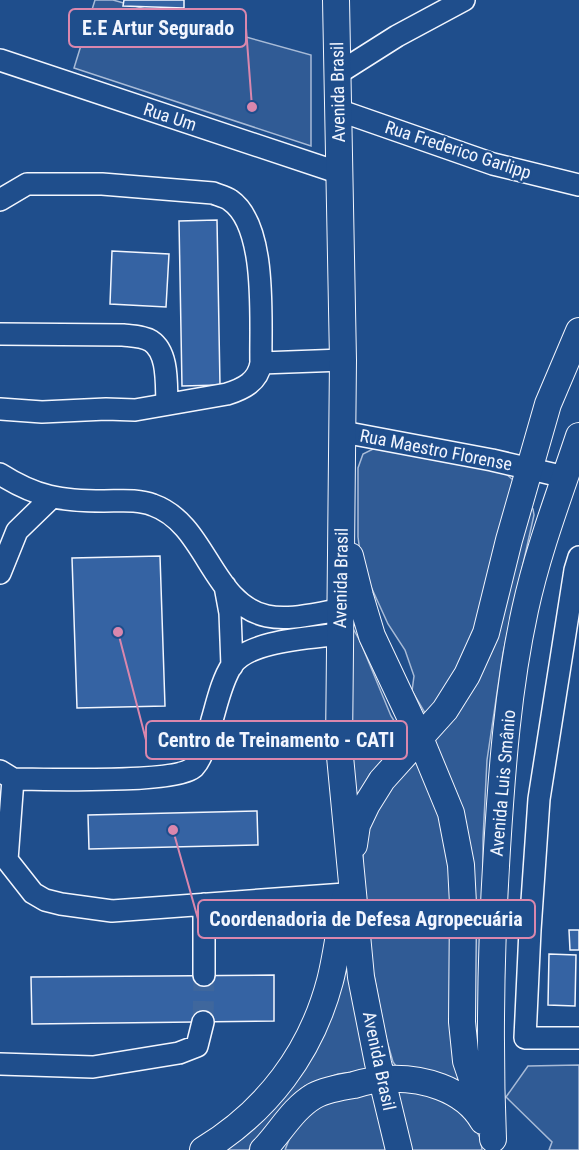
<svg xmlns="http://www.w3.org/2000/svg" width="579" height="1150" viewBox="0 0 579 1150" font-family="'Roboto Condensed',sans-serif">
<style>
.built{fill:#305b95;stroke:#a8bbd7;stroke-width:1.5}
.building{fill:#3563a3;stroke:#f2f6ff;stroke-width:1.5}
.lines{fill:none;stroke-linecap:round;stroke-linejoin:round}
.minor-tunnel{stroke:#3f679d;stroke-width:21;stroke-dasharray:21 10;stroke-linecap:butt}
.minor-casing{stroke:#f2f6ff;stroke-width:24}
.major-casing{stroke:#f2f6ff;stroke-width:28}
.minor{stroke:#1f4e8c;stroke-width:21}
.major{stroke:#1f4e8c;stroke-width:26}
.labels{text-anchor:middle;stroke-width:4.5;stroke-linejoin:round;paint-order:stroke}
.street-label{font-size:18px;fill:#f2f6ff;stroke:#1f4e8c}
.leader{fill:none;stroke:#da87ad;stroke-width:2}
.callout-dot{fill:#da87ad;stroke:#1f4e8c;stroke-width:2}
.callout{fill:#1f4e8c;stroke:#da87ad;stroke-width:2}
.callout-label{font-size:20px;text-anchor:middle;font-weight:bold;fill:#f2f6ff}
</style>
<rect width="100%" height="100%" fill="#1f4e8c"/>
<path class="built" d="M95 0H113L311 55V146L74 68Z
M375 448 505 473 513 480V491L466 660 433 711 425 713 412 691 414 676 405 650 388 624 362 567 358 537V468L363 454Z
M528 507 533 509 534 515 503 653 487 760 483 839V949L478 1032 474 1034 433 739Z
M351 625 360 641 391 716 405 738 370 774 360 792 356 803 352 756Z
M417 753 446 824 461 1078 455 1083 399 1070 393 1062 385 1034 368 944 362 867 365 833 378 801Z
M345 954 368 1070 338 1074 305 1086 294 1095 261 1141 248 1150H213L323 1036 332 1016Z
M579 1065V1150H549L552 1142 506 1097 528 1066Z
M406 1091 420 1092 458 1106 474 1126 481 1140 482 1150H412L402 1118 398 1092Z
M359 1093H373L388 1150H285L292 1132 307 1116 325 1103Z"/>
<path class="building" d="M124 0H184V8L123 6Z
M217 220 220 385 182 386 179 221Z
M112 251 169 254 166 307 110 304Z
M160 556 165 706 77 708 72 558Z
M257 811 258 845 89 849 88 815Z
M569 930H579V950H570Z
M549 954 576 955 575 1006 548 1005Z
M274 975V1021L32 1024 31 977Z"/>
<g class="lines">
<path class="minor-tunnel" d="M203 1022 204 975"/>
<g class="minor-casing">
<path id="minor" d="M0 60 340 173
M337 74 397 36 464 0
M338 110 493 164 579 185
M0 200 27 184H102L213 193C218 195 226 197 230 200 268 226 260 321 261 363 258 382 243 389 227 394L135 410 106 409 42 412 0 409
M0 334 123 335C132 336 143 336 151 341 169 353 166 385 167 404
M261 363 343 360
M343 432 492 460 565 477
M0 474C36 497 61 501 104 501 120 501 138 499 153 505 207 524 211 604 267 616 290 621 317 613 340 610
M579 557 575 570 539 799 530 930 525 1038H579
M0 573 17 531 51 498
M225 586 230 613 232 666
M0 771 13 779C44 779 176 784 194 767 204 756 208 735 212 720 217 703 222 680 232 665 249 640 312 638 340 634
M13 779 7 860 33 893 45 900 61 904 112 911 345 894
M204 975V904
M0 1064 93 1067 179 1053 197 1046 203 1022"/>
</g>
<g class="major-casing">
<path id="major" d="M336 0 343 360 339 746 361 977 378 1063 399 1150
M350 556 360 596 372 636 420 738 451 813 461 865 463 904 462 1022 466 1061 484 1114
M354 845 357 825 367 804 382 780 445 710 467 675 486 633 509 540 548 404 579 331
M493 1139C489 1042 491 945 497 849 502 769 508 688 525 610 538 550 560 493 579 436
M203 1150C267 1111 311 1053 330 981 337 954 340 925 345 898
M263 1150C280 1133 292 1109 314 1096 325 1090 341 1087 354 1085 364 1082 375 1079 386 1079 421 1077 464 1088 483 1121"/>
</g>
<use href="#minor" class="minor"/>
<use href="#major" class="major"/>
</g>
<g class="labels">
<g class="street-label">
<text transform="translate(338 92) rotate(-91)" y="6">Avenida Brasil</text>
<text transform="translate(170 117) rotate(18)" y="6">Rua Um</text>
<text transform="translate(458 150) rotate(18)" y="6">Rua Frederico Garlipp</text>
<text transform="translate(436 450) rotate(11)" y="6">Rua Maestro Florense</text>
<text transform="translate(341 578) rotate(-89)" y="6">Avenida Brasil</text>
<text transform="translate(503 783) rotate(-85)" y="6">Avenida Luis Smânio</text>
<text transform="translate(379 1061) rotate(78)" y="6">Avenida Brasil</text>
</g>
</g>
<path class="leader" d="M252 107L246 28M118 632L146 740M173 830L198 919"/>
<g class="callout-dot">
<circle cx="252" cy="107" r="6"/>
<circle cx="118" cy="632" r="6"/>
<circle cx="173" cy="830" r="6"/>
</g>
<g class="callout">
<rect x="69" y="9" width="177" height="38" rx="6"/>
<rect x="146" y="721" width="261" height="38" rx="6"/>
<rect x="198" y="900" width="337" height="38" rx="6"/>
</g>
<g class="callout-label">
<text x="158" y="35">E.E Artur Segurado</text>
<text x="276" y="747">Centro de Treinamento - CATI</text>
<text x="366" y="926">Coordenadoria de Defesa Agropecuária</text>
</g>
</svg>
